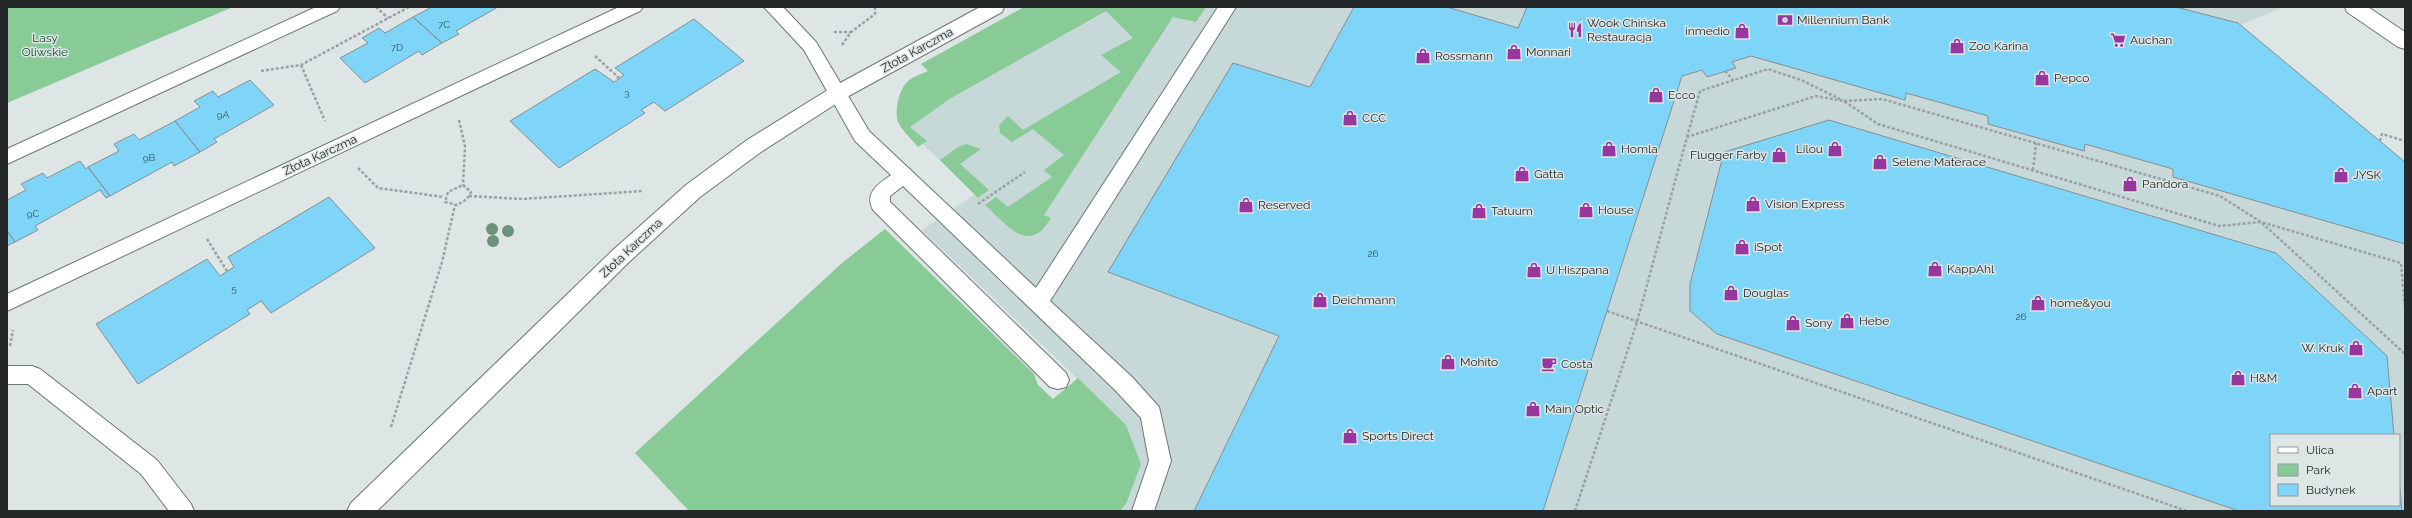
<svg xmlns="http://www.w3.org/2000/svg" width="2412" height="518" viewBox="0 0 2412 518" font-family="Raleway,sans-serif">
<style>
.built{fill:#c7d8d9;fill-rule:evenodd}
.green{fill:#88cb97}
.building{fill:#7ed5f8;stroke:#888e91}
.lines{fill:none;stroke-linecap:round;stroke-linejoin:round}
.service-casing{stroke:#6e7576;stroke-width:2}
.minor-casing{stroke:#6e7576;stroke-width:2}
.path{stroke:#9ba1a2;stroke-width:2.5;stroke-dasharray:3 2;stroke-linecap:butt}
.service{fill:#fff;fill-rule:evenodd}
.minor{fill:#fff;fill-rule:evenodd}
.tree{fill:#6c927c}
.labels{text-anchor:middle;stroke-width:3;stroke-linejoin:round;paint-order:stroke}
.number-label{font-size:10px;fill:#3b535d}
.poi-label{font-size:12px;fill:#252829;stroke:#dde5e5;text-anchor:start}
.park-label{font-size:12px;fill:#0f4e26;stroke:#dde5e5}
.street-label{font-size:12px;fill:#252829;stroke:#dde5e5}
</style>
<rect width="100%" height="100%" fill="#dde5e5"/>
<path class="built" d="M1101 7H2283L2241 25 2405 162V511H1120L1127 504 1126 425 922 230 975 194 906 128 956 92ZM2271 435H2399V505H2271Z"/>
<path class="green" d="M7 7H233L7 103Z
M1024 7H1206L1196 22 1173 17 1044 215 1051 218C1029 256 1007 225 985 205L996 197 1008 207 1052 177 1044 170 1064 155 1033 129 1012 142 1000 133 999 125 1008 116 1023 130 1121 72 1101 55 1133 38 1106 11 951 98 910 127 927 141 918 147C912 139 902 131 898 122 894 111 899 89 908 81 914 76 922 74 928 71L921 64Z
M967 144 981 149 960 164 989 190 978 198 940 160 958 147Z
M885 229 1034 374 1038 385 1053 399 1078 378 1126 425 1141 464 1126 504 1120 511H689L635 453 842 263Z"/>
<path class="building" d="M432 7H498L456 31 459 34 442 43 413 17Z
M1354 7H1447L1518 28 1527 7H2176L2238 23 2405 162V244L2173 177V169L2085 144 2084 151 1988 124V116L1906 93 1905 100 1751 56 1732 62 1736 68 1707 77 1702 70 1682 76 1543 511H1194L1279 336 1108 272 1233 63 1310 87Z
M413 17 442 43 422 55 419 51 365 83 340 58 368 43 362 38 379 28 385 33Z
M694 19 744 61 665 111 654 102 641 110 645 113 559 168 510 121 595 69 614 82 624 75 615 68Z
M250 80 274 105 214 139 217 142 200 152 175 121 200 107 194 101 213 91 218 97Z
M1829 120 2276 253 2387 356 2394 435H2271V505H2399V480L2402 511H2239L1717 334 1690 311V284L1724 152Z
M175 121 200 152 174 166 172 162 110 196 88 167 119 151 114 144 134 134 139 140Z
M80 161 86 169 88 167 110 196 106 198 100 190 35 226 38 230 15 242 7 231V200L26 190 21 184 43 173 47 178Z
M329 197 375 248 271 313 261 301 247 310 250 314 138 384 96 324 207 259 220 276 234 267 228 257Z
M7 231 15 242 7 246Z"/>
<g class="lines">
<g class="service-casing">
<path id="service" d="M316 7H340L337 11 7 164V149Z
M619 7H643L640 11 7 311V294Z
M764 7H783L816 42 869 131 1036 288 1218 7H1236L1050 301 1132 377 1159 407 1171 461 1154 511H1132L1149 461 1141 418 1116 391 903 186 890 196V202L1066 373 1069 380 1066 387 1058 389 1050 387 873 210C864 193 878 184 891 175L855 141 804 50Z
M7 366H32L40 369 157 460 191 504 194 511H169L141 474 28 384H7Z"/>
</g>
<g class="minor-casing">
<path id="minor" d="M980 7H1004L1002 12 845 98 761 152 700 197 629 262 377 511H347L351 503 613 250 686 185 747 140 831 88Z
M2345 7H2368L2405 32V49L2398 47 2347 12Z"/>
</g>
<path class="path" d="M376 7 388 18
M834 32H851
M842 45 851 32 875 14V7
M595 56 619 78
M301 65 325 121
M261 71 301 65 409 7
M1725 71 1733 80
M1844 101 1882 99 2220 196 2261 222 2401 263 2405 307
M459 120 465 146 463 185
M1687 137 1700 91 1768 69 1801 80 1840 99
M2380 141 2382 134 2405 141
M358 168 378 188 444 197
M2033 170 2036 143
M463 185 471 192 467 199 457 205 445 202 448 192Z
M469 196 522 199 643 191
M978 204 1025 172
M207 239 227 271
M1607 311 2187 511
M10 346 13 330
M391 427 442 262 455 205
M1575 511 1637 322 1687 137 1816 96 1844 101 1878 124 2219 226 2261 222 2405 354"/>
<use href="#service" class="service"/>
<use href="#minor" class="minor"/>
</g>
<g class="tree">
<circle cx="492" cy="229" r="6"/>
<circle cx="508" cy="231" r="6"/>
<circle cx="493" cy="241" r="6"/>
</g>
<defs>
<g id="bank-bare" transform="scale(1.2)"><path d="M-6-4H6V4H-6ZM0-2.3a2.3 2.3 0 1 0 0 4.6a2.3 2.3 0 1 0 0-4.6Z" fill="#98369d" stroke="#dde5e5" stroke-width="2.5" paint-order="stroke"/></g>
<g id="restaurant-bare" transform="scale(1.2)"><path d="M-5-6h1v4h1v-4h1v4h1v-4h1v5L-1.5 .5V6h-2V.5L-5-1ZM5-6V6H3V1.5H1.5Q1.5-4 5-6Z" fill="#98369d" stroke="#dde5e5" stroke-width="2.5" paint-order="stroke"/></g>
<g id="shop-bare" transform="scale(1.2)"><path d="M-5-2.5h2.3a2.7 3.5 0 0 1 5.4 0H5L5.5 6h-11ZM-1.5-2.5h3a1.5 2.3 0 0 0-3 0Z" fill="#98369d" stroke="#dde5e5" stroke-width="2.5" paint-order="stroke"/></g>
<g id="supermarket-bare" transform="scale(1.2)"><path d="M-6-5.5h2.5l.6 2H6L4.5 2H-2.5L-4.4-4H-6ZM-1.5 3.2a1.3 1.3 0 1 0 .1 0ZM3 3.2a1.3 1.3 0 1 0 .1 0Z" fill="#98369d" stroke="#dde5e5" stroke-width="2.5" paint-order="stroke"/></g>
<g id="cafe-bare" transform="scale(1.2)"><path d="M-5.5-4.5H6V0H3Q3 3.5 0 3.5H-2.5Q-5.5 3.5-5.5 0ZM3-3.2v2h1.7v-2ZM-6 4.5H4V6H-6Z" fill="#98369d" stroke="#dde5e5" stroke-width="2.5" paint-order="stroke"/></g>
</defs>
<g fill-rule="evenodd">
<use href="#bank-bare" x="1785" y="20"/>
<use href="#restaurant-bare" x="1575" y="30"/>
<use href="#shop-bare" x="1742" y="31"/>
<use href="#supermarket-bare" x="2118" y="40"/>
<use href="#shop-bare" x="1957" y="46"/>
<use href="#shop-bare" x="1514" y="52"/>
<use href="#shop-bare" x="1423" y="56"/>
<use href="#shop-bare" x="2042" y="78"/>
<use href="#shop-bare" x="1656" y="95"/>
<use href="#shop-bare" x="1350" y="118"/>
<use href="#shop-bare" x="1609" y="149"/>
<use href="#shop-bare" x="1835" y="149"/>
<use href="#shop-bare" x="1779" y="155"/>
<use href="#shop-bare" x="1880" y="162"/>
<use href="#shop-bare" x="1522" y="174"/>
<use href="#shop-bare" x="2341" y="175"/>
<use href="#shop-bare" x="2130" y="184"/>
<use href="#shop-bare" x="1753" y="204"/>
<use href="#shop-bare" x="1246" y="205"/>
<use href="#shop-bare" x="1586" y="210"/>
<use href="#shop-bare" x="1479" y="211"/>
<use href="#shop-bare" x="1742" y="247"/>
<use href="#shop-bare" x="1935" y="269"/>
<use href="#shop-bare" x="1534" y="270"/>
<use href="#shop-bare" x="1731" y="293"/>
<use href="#shop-bare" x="1320" y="300"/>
<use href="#shop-bare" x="2038" y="303"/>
<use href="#shop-bare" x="1847" y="321"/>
<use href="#shop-bare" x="1793" y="323"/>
<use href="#shop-bare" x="2356" y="348"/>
<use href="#shop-bare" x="1448" y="362"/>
<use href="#cafe-bare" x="1549" y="364"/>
<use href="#shop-bare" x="2238" y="378"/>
<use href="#shop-bare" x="2355" y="391"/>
<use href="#shop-bare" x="1533" y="409"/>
<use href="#shop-bare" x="1350" y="436"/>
</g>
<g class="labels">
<g class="number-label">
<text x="444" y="28">7C</text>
<text x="397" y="51">7D</text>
<text x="627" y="96">3</text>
<text x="223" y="118">9A</text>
<text x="149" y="161">9B</text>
<text x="33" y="217">9C</text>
<text x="1373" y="257">26</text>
<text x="234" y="292">5</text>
<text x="2021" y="320">26</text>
</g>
<g class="poi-label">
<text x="1797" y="24">Millennium Bank</text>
<text x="1587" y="27">Wook Chińska<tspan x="1587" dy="14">Restauracja</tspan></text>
<text x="1730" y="35" text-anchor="end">inmedio</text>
<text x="2130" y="44">Auchan</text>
<text x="1969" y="50">Zoo Karina</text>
<text x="1526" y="56">Monnari</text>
<text x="1435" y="60">Rossmann</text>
<text x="2054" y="82">Pepco</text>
<text x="1668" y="99">Ecco</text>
<text x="1362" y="122">CCC</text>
<text x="1621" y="153">Homla</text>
<text x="1823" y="153" text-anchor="end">Lilou</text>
<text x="1767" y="159" text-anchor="end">Flugger Farby</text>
<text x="1892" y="166">Selene Materace</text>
<text x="1534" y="178">Gatta</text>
<text x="2353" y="179">JYSK</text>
<text x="2142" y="188">Pandora</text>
<text x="1765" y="208">Vision Express</text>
<text x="1258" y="209">Reserved</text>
<text x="1598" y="214">House</text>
<text x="1491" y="215">Tatuum</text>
<text x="1754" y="251">iSpot</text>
<text x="1947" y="273">KappAhl</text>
<text x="1546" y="274">U Hiszpana</text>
<text x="1743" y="297">Douglas</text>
<text x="1332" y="304">Deichmann</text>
<text x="2050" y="307">home&amp;you</text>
<text x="1859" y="325">Hebe</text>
<text x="1805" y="327">Sony</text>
<text x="2344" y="352" text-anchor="end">W. Kruk</text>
<text x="1460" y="366">Mohito</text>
<text x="1561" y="368">Costa</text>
<text x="2250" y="382">H&amp;M</text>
<text x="2367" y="395">Apart</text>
<text x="1545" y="413">Main Optic</text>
<text x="1362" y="440">Sports Direct</text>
</g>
<g class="park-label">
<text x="45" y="42">Lasy<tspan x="45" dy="14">Oliwskie</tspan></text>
</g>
<g class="street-label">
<text transform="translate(917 50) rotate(-29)" y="4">Złota Karczma</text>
<text transform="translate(320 155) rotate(-25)" y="4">Złota Karczma</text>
<text transform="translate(631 248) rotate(-43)" y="4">Złota Karczma</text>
</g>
</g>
<rect width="2412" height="518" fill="none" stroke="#252829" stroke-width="16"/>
<rect x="2270" y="434" width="130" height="72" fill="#dde5e5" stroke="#93999a"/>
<rect x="2278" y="447" width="20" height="6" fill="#ffffff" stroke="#93999a"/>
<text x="2306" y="454" font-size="12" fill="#252829">Ulica</text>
<rect x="2278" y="464" width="20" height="12" fill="#88cb97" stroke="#93999a"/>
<text x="2306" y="474" font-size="12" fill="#252829">Park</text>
<rect x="2278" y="484" width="20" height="12" fill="#7ed5f8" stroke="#93999a"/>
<text x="2306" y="494" font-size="12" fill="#252829">Budynek</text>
</svg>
